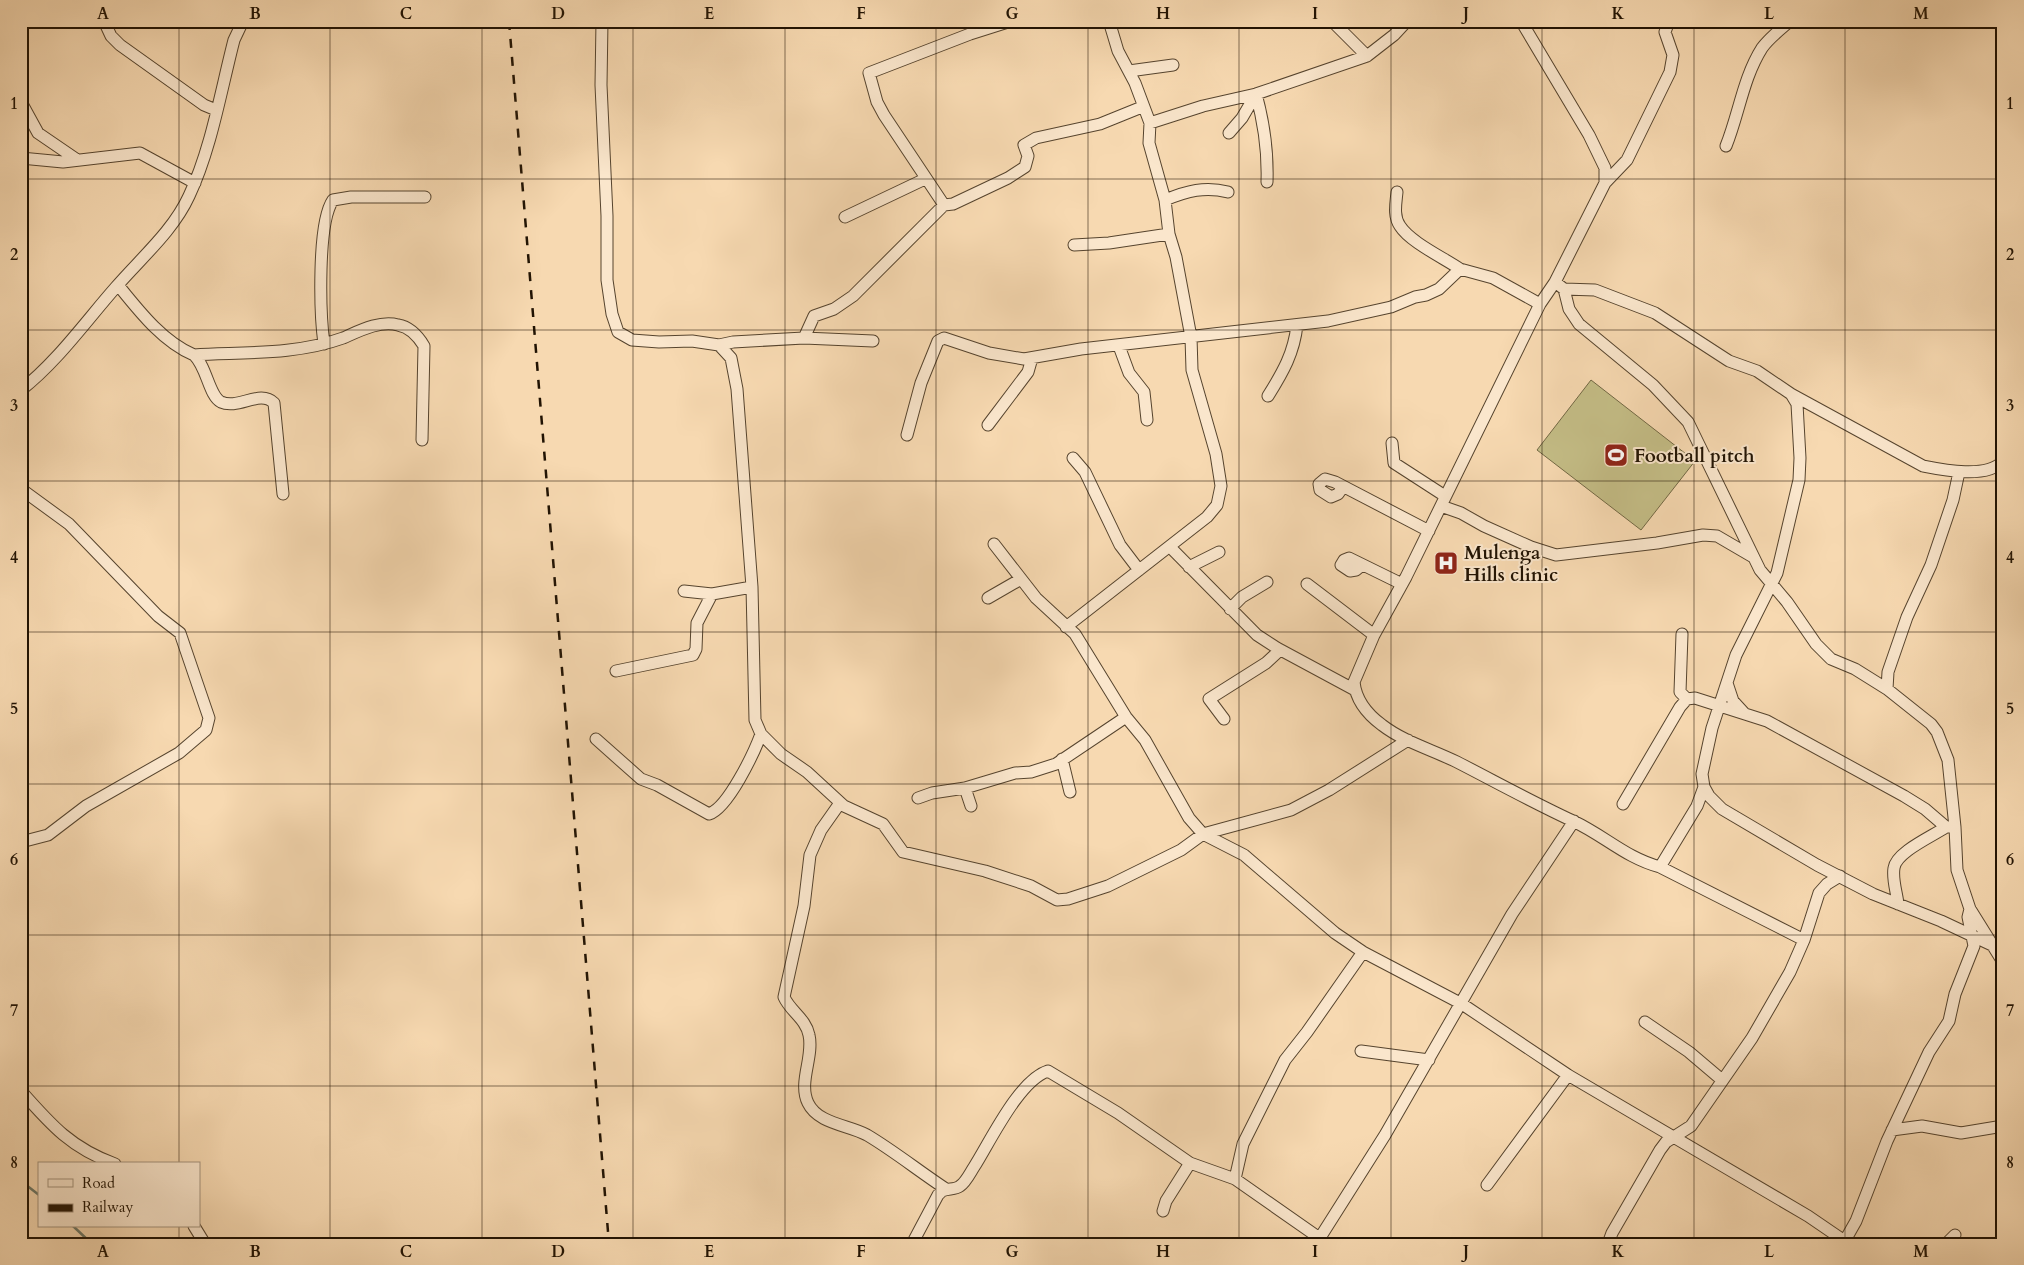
<svg xmlns="http://www.w3.org/2000/svg" width="2024" height="1265" viewBox="0 0 2024 1265" font-family="Cardo,serif">
<style>
.pitch{fill:#c4bd86;stroke:#726844}
.lines{fill:none;stroke-linecap:round;stroke-linejoin:round}
.stream{stroke:#6b7767;stroke-width:2.5}
.minor-casing{stroke:#56442e;stroke-width:13}
.minor{stroke:#fae6cc;stroke-width:11}
.rail{stroke:#211303;stroke-width:2.5;stroke-dasharray:9 9;stroke-linecap:butt}
.grid{fill:none;stroke:#211303;stroke-width:1;stroke-opacity:0.55}
.labels{text-anchor:middle;stroke-width:4;stroke-linejoin:round;paint-order:stroke}
.poi-label{font-size:19px;font-weight:bold;fill:#211303;stroke:#fae6cc;text-anchor:start}
.neatline{fill:none;stroke:#211303;stroke-width:2}
.grid-label{font-size:16px;text-anchor:middle;font-weight:bold;fill:#211303}
</style>
<rect width="100%" height="100%" fill="#f7d9b1"/>
<filter id="stains"><feTurbulence type="fractalNoise" baseFrequency=".004" numOctaves="4"/><feColorMatrix values="0 0 0 0 .2 0 0 0 0 .09 0 0 0 0 .02 0 0 0 .5 -.17"/></filter>
<radialGradient id="worn" r=".72"><stop offset=".6" stop-color="#630" stop-opacity="0"/><stop offset="1" stop-color="#630" stop-opacity=".3"/></radialGradient>
<path class="pitch" d="M1591 380 1695 461 1641 530 1537 450Z"/>
<g class="lines">
<path class="stream" d="M21 1181 39 1195
M73 1226 92 1244"/>
<g class="minor-casing">
<path id="minor" d="M104 21 111 36 120 45 204 105 216 110
M602 21 601 85 607 216V280L612 314 618 332 632 340 659 342 692 341 719 345 733 342 804 338 814 316 834 309 853 296 944 205
M1011 21 970 34 869 73 877 102 884 115 944 205 953 204 1008 178 1025 167 1028 156 1024 145 1036 138 1100 124 1142 107
M1332 21 1367 56
M1521 21 1589 135 1605 168V183L1555 282 1540 304 1406 577 1374 635 1354 682C1356 701 1367 714 1382 725 1404 742 1433 750 1457 762 1496 782 1534 803 1573 821 1605 836 1626 858 1660 867L1804 940
M1129 71 1173 65
M1256 94C1264 123 1268 153 1267 182
M21 102 38 133 76 159
M1150 123 1203 106 1256 94 1367 56 1394 35 1407 21
M1229 133 1242 118 1256 94
M1726 146C1739 114 1743 78 1762 48 1769 38 1781 29 1790 21
M21 158 63 162 140 153 195 183
M1605 183 1627 160 1670 72 1673 55 1665 32 1669 21
M1397 192C1396 203 1393 216 1400 226 1410 242 1444 258 1460 269
M1165 200C1187 191 1205 186 1228 192
M845 217 925 179
M1074 245 1109 243 1169 234
M1555 282 1564 289 1595 290 1655 313 1729 361 1757 371 1791 394 1797 404 1800 458 1799 480 1777 573 1736 655 1712 728 1702 774 1704 787 1709 796 1722 809 1817 865 1873 894 1941 921 1992 945
M118 285C139 311 163 342 194 355 244 352 296 355 343 338 359 331 380 320 398 325 410 327 418 336 424 346L422 440
M1564 289 1569 309 1579 324 1653 385 1688 422 1760 570 1787 602 1816 644 1831 659 1855 669 1887 689 1931 724 1937 732 1948 760 1955 827
M804 338 873 341
M324 344C320 315 317 223 333 200L351 197H425
M719 345 731 358 737 389 752 587 755 720 761 734 781 754 807 772 844 806 883 824 903 852 985 871 1031 886 1057 900 1068 899 1108 886 1181 850 1203 834 1291 810 1329 790 1408 740
M1119 346 1129 373 1144 392 1147 420
M194 355C207 367 209 396 221 402 238 410 260 389 274 403L283 494
M21 390C57 362 86 321 116 287 141 258 173 231 189 196 211 150 221 90 234 40L243 21
M1791 394 1923 466C1943 470 1987 479 2003 461
M1268 396C1283 372 1294 353 1297 325
M988 425 1028 372 1032 358
M907 435 921 383 938 341 944 338 989 353 1024 359 1081 349 1328 321 1391 307 1415 297 1426 295 1439 289 1460 269 1493 278 1540 304
M1392 443 1394 463 1445 496
M1073 458 1085 472 1120 545 1139 570
M1343 487 1338 494 1331 497 1320 490 1319 484 1325 479 1335 482 1429 531
M21 489 69 524 158 616 180 633 209 718 206 730 179 753 86 806 48 835 21 842
M1441 506 1461 513 1484 526 1531 547 1556 555 1657 543 1703 535 1717 536 1753 557
M994 544 1036 598 1075 634 1126 717 1145 740 1189 818 1203 834 1244 855 1335 933 1363 952 1462 1004 1568 1075 1808 1216 1849 1244
M1170 547 1257 635 1277 648 1355 690
M1362 565 1356 570 1350 571 1341 565 1344 560 1349 558 1402 584
M1189 567 1219 552
M1307 584 1374 635
M684 591 712 594 752 587
M988 598 1021 579
M1230 609 1242 597 1267 582
M1066 627 1207 517 1217 505 1221 486 1216 454 1192 370 1191 337 1176 257 1169 234 1165 200 1149 143 1150 123 1135 83 1118 51 1109 21
M1682 634 1680 692 1687 699
M616 671 693 655 696 649 697 623 712 594
M1727 683 1733 701 1744 713
M1887 689 1888 672 1907 617 1931 565 1953 500 1959 472
M1224 719 1209 699 1266 663 1280 650
M596 739 641 779 657 785 709 814C728 808 754 753 761 734
M1062 759 1070 792
M965 788 971 806
M918 798 932 793 965 788 1015 773 1031 772 1056 764 1126 717
M840 803 821 830 810 855 804 906 784 997C790 1011 806 1019 809 1035 814 1057 798 1082 808 1103 818 1124 849 1125 867 1135 894 1151 920 1172 946 1189
M1623 804 1680 707 1687 699 1695 698 1767 721 1904 796 1925 809 1946 827H1955L1957 870 1970 909 2003 962
M1660 867 1697 806 1704 787
M1898 904C1897 893 1892 880 1894 868 1896 852 1933 836 1946 827
M1645 1022 1689 1052 1722 1080
M1361 1051 1429 1060
M21 1091C51 1125 71 1148 115 1164
M1892 1130 1922 1126 1961 1133 2003 1126
M1235 1179 1243 1144 1285 1060 1307 1032 1363 952
M1487 1185 1568 1075
M1163 1211 1166 1201 1190 1163
M194 1226 205 1244
M912 1244 938 1195 942 1191C948 1188 955 1190 960 1186 966 1182 970 1173 974 1167 990 1142 1019 1080 1048 1071L1118 1113 1190 1163 1235 1179 1328 1244
M1316 1244 1385 1135 1512 914 1574 821
M1529 1244H1553
M1608 1244 1612 1233 1660 1150 1666 1142 1691 1126 1752 1038 1790 972 1804 940 1819 893 1827 884 1840 876
M1843 1244 1856 1221 1887 1141 1929 1052 1949 1021 1955 994 1974 946 1968 917 1970 909
M1946 1244 1955 1235"/>
</g>
<use href="#minor" class="minor"/>
<path class="rail" d="M509 21 609 1244"/>
</g>
<path class="grid" d="M179 21V1164M330 21V1244M482 21V1244M633 21V1244M785 21V1244M936 21V1244M1088 21V1244M1239 21V1244M1391 21V1244M1542 21V1244M1694 21V1244M1845 21V1244M21 179H2003M21 330H2003M21 481H2003M21 632H2003M21 784H2003M21 935H2003M21 1086H2003M179 1226V1244"/>
<defs>
<g id="stadium-square" transform="scale(1.25)"><rect x="-9" y="-9" width="18" height="18" rx="4" fill="#8f2418" stroke="#fae6cc"/><path d="M0-5a6.5 5 0 1 0 0 10a6.5 5 0 1 0 0-10ZM-3.5-1.8h7v3.6h-7Z" fill="#fff"/></g>
<g id="hospital-square" transform="scale(1.25)"><rect x="-9" y="-9" width="18" height="18" rx="4" fill="#8f2418" stroke="#fae6cc"/><path d="M-5-5h3v3.5h4V-5h3V5h-3V1.5h-4V5h-3Z" fill="#fff"/></g>
</defs>
<g fill-rule="evenodd">
<use href="#stadium-square" x="1616" y="455"/>
<use href="#hospital-square" x="1446" y="563"/>
</g>
<g class="labels">
<g class="poi-label">
<text x="1634" y="462">Football pitch</text>
<text x="1464" y="559">Mulenga<tspan x="1464" dy="22">Hills clinic</tspan></text>
</g>
</g>
<rect width="2024" height="1265" fill="none" stroke="#f7d9b1" stroke-width="55"/>
<rect x="38" y="1162" width="162" height="65" fill="#fae6cc" stroke="#a3927c"/>
<rect x="48" y="1179" width="25" height="8" fill="#fae6cc" stroke="#a3927c"/>
<text x="82" y="1188" font-size="15" fill="#211303">Road</text>
<rect x="48" y="1204" width="25" height="8" fill="#211303" stroke="#a3927c"/>
<text x="82" y="1212" font-size="15" fill="#211303">Railway</text>
<rect x="28" y="28" width="1968" height="1210" class="neatline"/>
<g class="grid-label">
<text x="103" y="19">A</text>
<text x="255" y="19">B</text>
<text x="406" y="19">C</text>
<text x="558" y="19">D</text>
<text x="709" y="19">E</text>
<text x="861" y="19">F</text>
<text x="1012" y="19">G</text>
<text x="1163" y="19">H</text>
<text x="1315" y="19">I</text>
<text x="1466" y="19">J</text>
<text x="1618" y="19">K</text>
<text x="1769" y="19">L</text>
<text x="1921" y="19">M</text>
<text x="14" y="109">1</text>
<text x="2010" y="109">1</text>
<text x="14" y="260">2</text>
<text x="2010" y="260">2</text>
<text x="14" y="411">3</text>
<text x="2010" y="411">3</text>
<text x="14" y="563">4</text>
<text x="2010" y="563">4</text>
<text x="14" y="714">5</text>
<text x="2010" y="714">5</text>
<text x="14" y="865">6</text>
<text x="2010" y="865">6</text>
<text x="14" y="1016">7</text>
<text x="2010" y="1016">7</text>
<text x="14" y="1168">8</text>
<text x="2010" y="1168">8</text>
<text x="103" y="1257">A</text>
<text x="255" y="1257">B</text>
<text x="406" y="1257">C</text>
<text x="558" y="1257">D</text>
<text x="709" y="1257">E</text>
<text x="861" y="1257">F</text>
<text x="1012" y="1257">G</text>
<text x="1163" y="1257">H</text>
<text x="1315" y="1257">I</text>
<text x="1466" y="1257">J</text>
<text x="1618" y="1257">K</text>
<text x="1769" y="1257">L</text>
<text x="1921" y="1257">M</text>
</g>
<rect width="100%" height="100%" filter="url(#stains)"/>
<rect width="100%" height="100%" fill="url(#worn)"/>
</svg>
